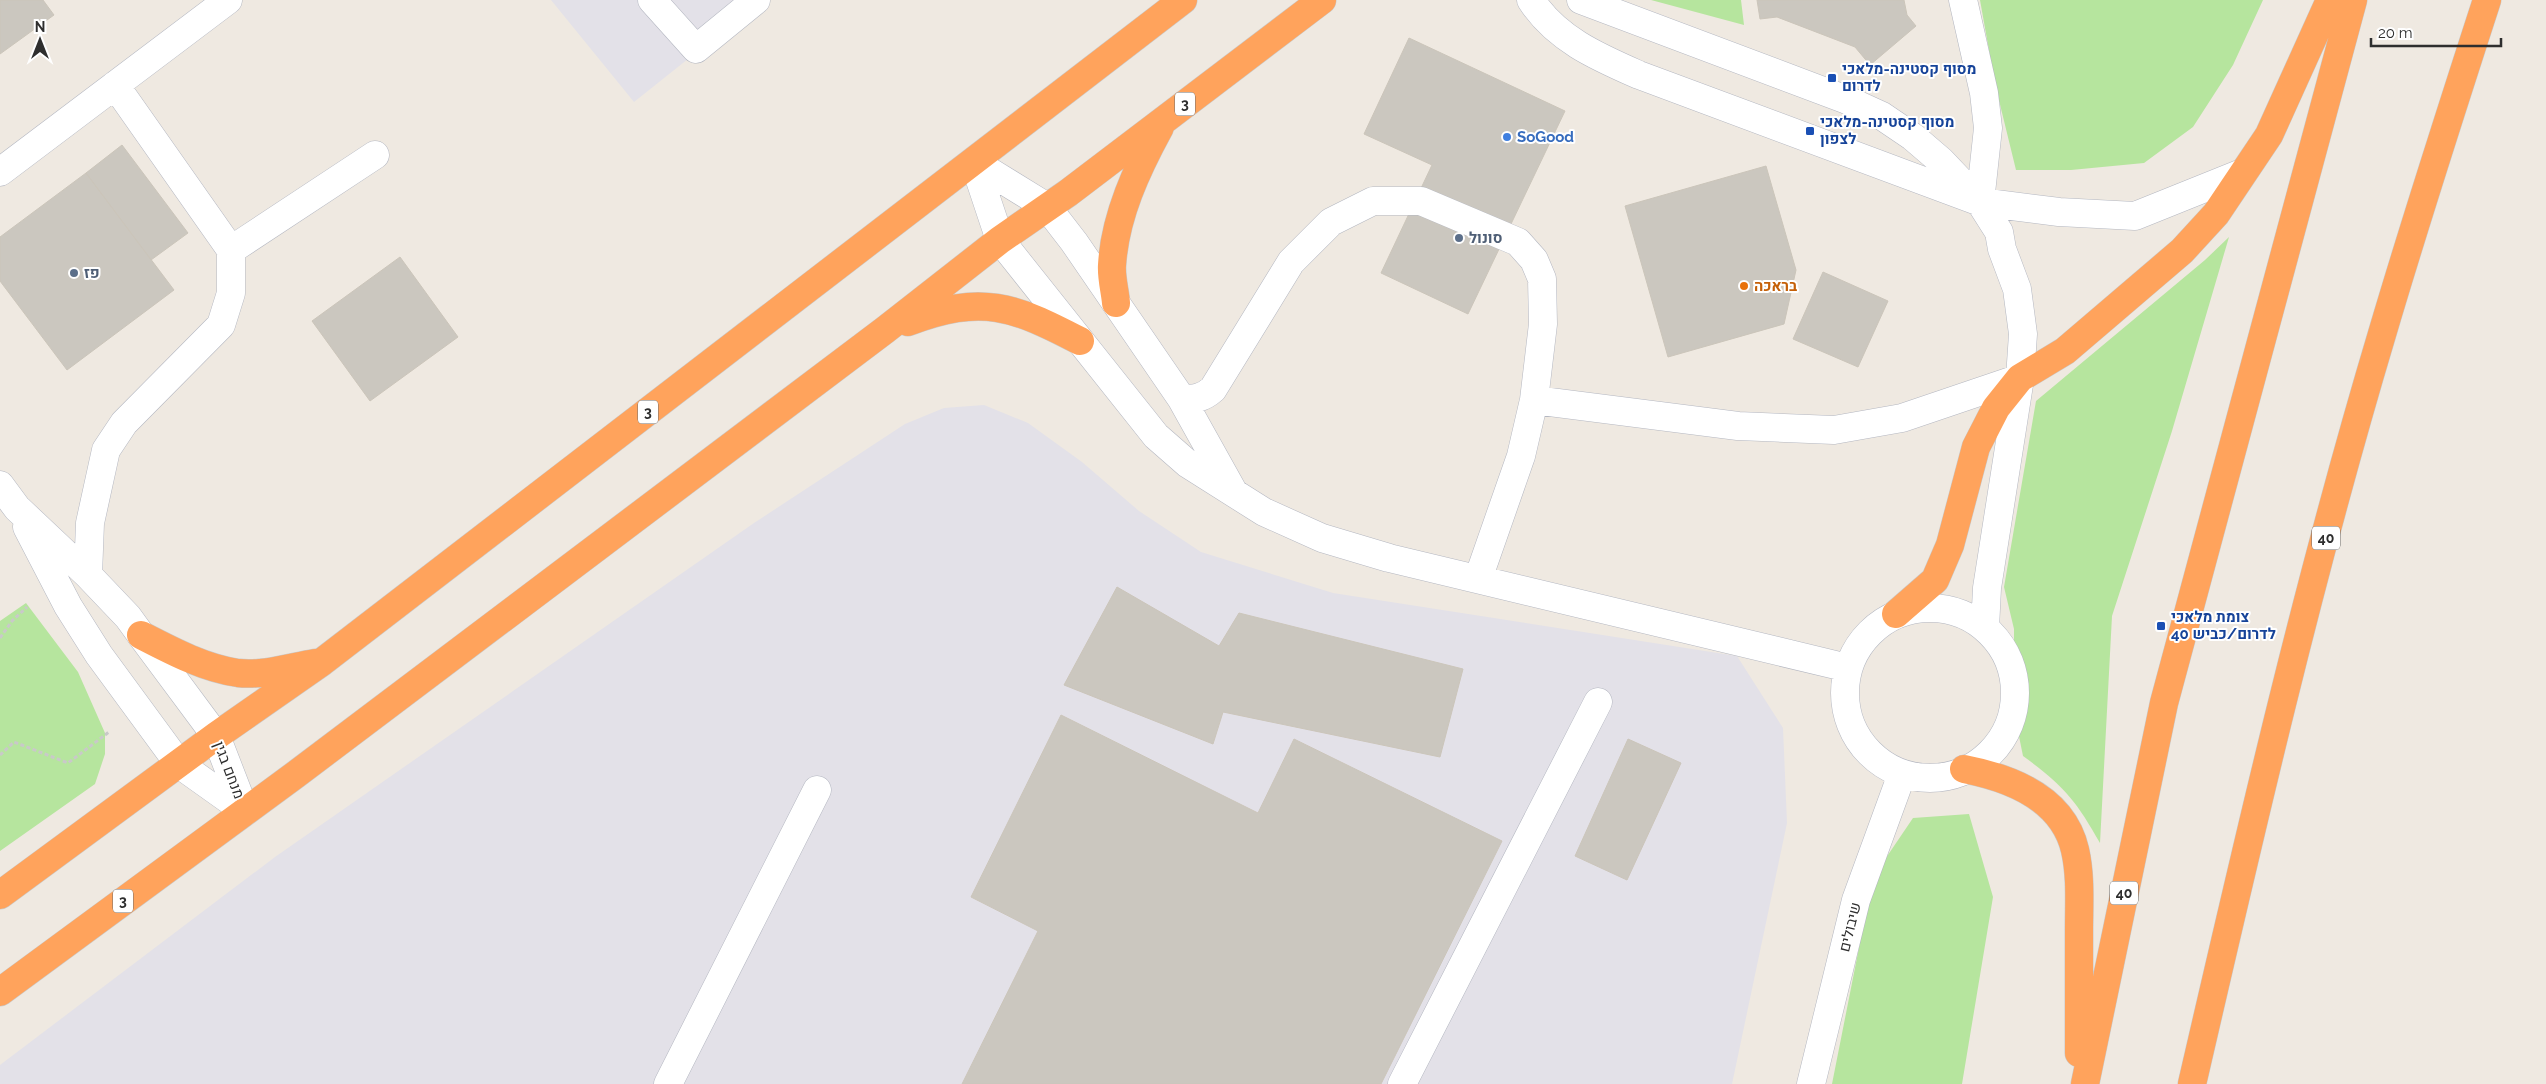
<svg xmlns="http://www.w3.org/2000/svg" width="2546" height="1084" viewBox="0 0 2546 1084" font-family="Raleway,Heebo,sans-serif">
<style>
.industrial{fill:#e3e1e8}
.green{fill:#b6e59e}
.building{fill:#cbc7bf;stroke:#cbc5ba}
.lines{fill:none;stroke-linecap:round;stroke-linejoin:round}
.minor-casing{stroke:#b4b7c1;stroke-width:29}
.highway-casing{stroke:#c9c9c9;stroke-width:29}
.path{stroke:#c9c9c9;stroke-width:3;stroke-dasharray:4 2.5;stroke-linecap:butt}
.minor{stroke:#fff;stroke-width:28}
.highway{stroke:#ffa35c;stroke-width:28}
.transit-dot{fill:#1a4fb4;stroke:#fff;stroke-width:2}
.shop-dot{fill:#3f7fe0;stroke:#fff;stroke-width:2}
.service-dot{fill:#5c6f8a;stroke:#fff;stroke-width:2}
.food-dot{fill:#e8710a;stroke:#fff;stroke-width:2}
.labels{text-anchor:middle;stroke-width:4;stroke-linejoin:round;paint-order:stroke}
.shield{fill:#fff;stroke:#6d6d6d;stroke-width:1}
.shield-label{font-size:14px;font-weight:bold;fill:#2e2e2e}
.transit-label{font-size:15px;font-weight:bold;fill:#164399;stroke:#fff;text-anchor:start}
.shop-label{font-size:15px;font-weight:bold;fill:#366cbe;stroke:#fff;text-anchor:start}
.service-label{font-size:15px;font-weight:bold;fill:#4e5e75;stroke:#fff;text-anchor:start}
.food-label{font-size:15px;font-weight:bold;fill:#c56008;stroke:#fff;text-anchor:start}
.street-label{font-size:15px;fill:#2e2e2e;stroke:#fff}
</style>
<rect width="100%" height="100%" fill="#efe9e1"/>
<path class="industrial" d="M551 0H762L634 102Z
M984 405 1028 423 1082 462 1139 511 1201 552 1333 593 1737 656 1783 728 1787 823 1732 1084H0V1065L275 857 754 523 905 424 944 408Z"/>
<path class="green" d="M1651 0H1741L1744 25Z
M1980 0H2263L2233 65 2193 127 2144 163 2071 170H2016L1995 84Z
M2229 237 2172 431 2112 616 2100 843C2076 800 2063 785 2023 756L2009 687 2014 662V629L2004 587 2036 401 2205 260Z
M26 603 78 672 105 733V754L95 784 0 851V621Z
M1969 814 1993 897 1962 1084H1832L1873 877 1913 818Z"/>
<path class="building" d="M0 0H43L54 15 0 54Z
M1757 0H1904L1907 15 1916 26 1870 65 1855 47 1777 17 1760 19Z
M1409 38 1565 111 1468 314 1381 273 1432 165 1364 134Z
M122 145 188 233 151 260 86 173Z
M1766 166 1796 270 1784 324 1668 357 1625 206Z
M86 173 174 290 67 370 0 281V237Z
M400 257 458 337 370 401 312 321Z
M1823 272 1888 301 1858 367 1793 339Z
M1117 587 1219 646 1239 613 1463 669 1440 757 1223 712 1213 744 1064 685Z
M1061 715 1258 813 1294 739 1502 841 1381 1084H962L1038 931 971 897Z
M1628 739 1681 763 1627 880 1575 856Z"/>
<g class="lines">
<g class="minor-casing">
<path id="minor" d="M652 0 696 49 756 0
M1531 0C1556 39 1598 57 1639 75L1980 202 2059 212 2135 216 2242 173
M1581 0 1847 100 1882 116 1913 137 1941 161 1980 202 1999 232 2002 249 2017 289 2023 334 2020 378 1987 588 1985 628
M1963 0 1984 93 1988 128 1980 202
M974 162 1000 240 1156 436 1188 464 1264 512 1322 538 1389 558 1848 668
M974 162 1047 207 1074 242 1181 398 1234 493
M0 172 228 0
M231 250 375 155
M1181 398C1194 400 1203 398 1213 389L1291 262 1331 222 1373 201H1421L1518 242 1534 260 1542 279 1543 324 1534 400 1521 456 1478 579
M1534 400 1738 426 1834 430 1902 418 2020 378
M0 485 17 508 88 575 128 617 141 635 216 736 245 811
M27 527 68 606 99 655 179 764 245 811
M88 575 90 523 106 450 124 423 221 325 231 293V250L115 85
M1845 693a85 85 0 1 1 170 0a85 85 0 1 1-170 0Z
M668 1084 817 790
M1402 1084 1598 702
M1811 1084 1856 900 1902 774"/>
</g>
<g class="highway-casing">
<path id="highway" d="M1116 303C1115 291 1111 277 1112 265 1115 216 1137 169 1160 127
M908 322C982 294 1013 306 1080 341
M1896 614 1935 580 1950 545 1976 447 1996 408 2020 378 2065 351 2182 251 2216 214 2269 135 2330 0
M141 635C172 651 204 668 238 673 263 676 291 667 315 663
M1964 769C2011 778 2063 798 2075 850 2081 876 2079 904 2079 930 2079 971 2079 1012 2079 1053
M0 895 216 736 322 662 1183 0
M0 992 295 775 885 330 1000 240 1068 193 1322 0
M2085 1084 2164 703 2353 0
M2192 1084C2250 833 2308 581 2382 334 2415 222 2451 111 2487 0"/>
</g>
<path class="path" d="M0 638 12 621 27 607
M0 755 14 742 68 763 109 732"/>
<use href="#minor" class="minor"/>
<use href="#highway" class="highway"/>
</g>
<g class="transit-dot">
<rect x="1827" y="73" width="10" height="10" rx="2.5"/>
<rect x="1805" y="126" width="10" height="10" rx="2.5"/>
<rect x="2156" y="621" width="10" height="10" rx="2.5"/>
</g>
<circle class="shop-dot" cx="1507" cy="137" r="5"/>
<g class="service-dot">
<circle cx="1459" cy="238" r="5"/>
<circle cx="74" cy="273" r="5"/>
</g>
<circle class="food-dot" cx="1744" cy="286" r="5"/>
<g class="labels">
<g class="shield">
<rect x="1175" y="92.5" width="20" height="23" rx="4"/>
<rect x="638" y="400.5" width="20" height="23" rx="4"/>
<rect x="2312" y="526.5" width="28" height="23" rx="4"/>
<rect x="2110" y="881.5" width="28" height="23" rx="4"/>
<rect x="113" y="889.5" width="20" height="23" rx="4"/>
</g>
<g class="shield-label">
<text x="1185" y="109">3</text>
<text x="648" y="417">3</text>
<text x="2326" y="543">40</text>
<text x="2124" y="898">40</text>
<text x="123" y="906">3</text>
</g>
<g class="transit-label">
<text x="1842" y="74">מסוף קסטינה-מלאכי<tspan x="1842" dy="17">לדרום</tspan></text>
<text x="1820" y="127">מסוף קסטינה-מלאכי<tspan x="1820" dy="17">לצפון</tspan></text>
<text x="2171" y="622">צומת מלאכי<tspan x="2171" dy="17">לדרום/כביש 40</tspan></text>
</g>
<g class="shop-label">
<text x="1517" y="142">SoGood</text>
</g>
<g class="service-label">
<text x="1469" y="243">סונול</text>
<text x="84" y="278">פז</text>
</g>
<g class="food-label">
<text x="1754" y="291">בראכה</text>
</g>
<g class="street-label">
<text transform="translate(229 770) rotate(69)" y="5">מנחם בגין</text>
<text transform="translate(1850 927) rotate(-76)" y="5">שיבולים</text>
</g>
</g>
<g transform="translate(40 40)" stroke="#ffffff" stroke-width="4" paint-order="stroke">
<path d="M0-4L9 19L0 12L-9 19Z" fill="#2e2e2e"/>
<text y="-8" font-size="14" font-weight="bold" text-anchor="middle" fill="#2e2e2e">N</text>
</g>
<path d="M2371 38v8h130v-8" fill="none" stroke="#2e2e2e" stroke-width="2.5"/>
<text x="2378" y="38" font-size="15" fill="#2e2e2e" stroke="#ffffff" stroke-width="4" paint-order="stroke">20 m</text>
</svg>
